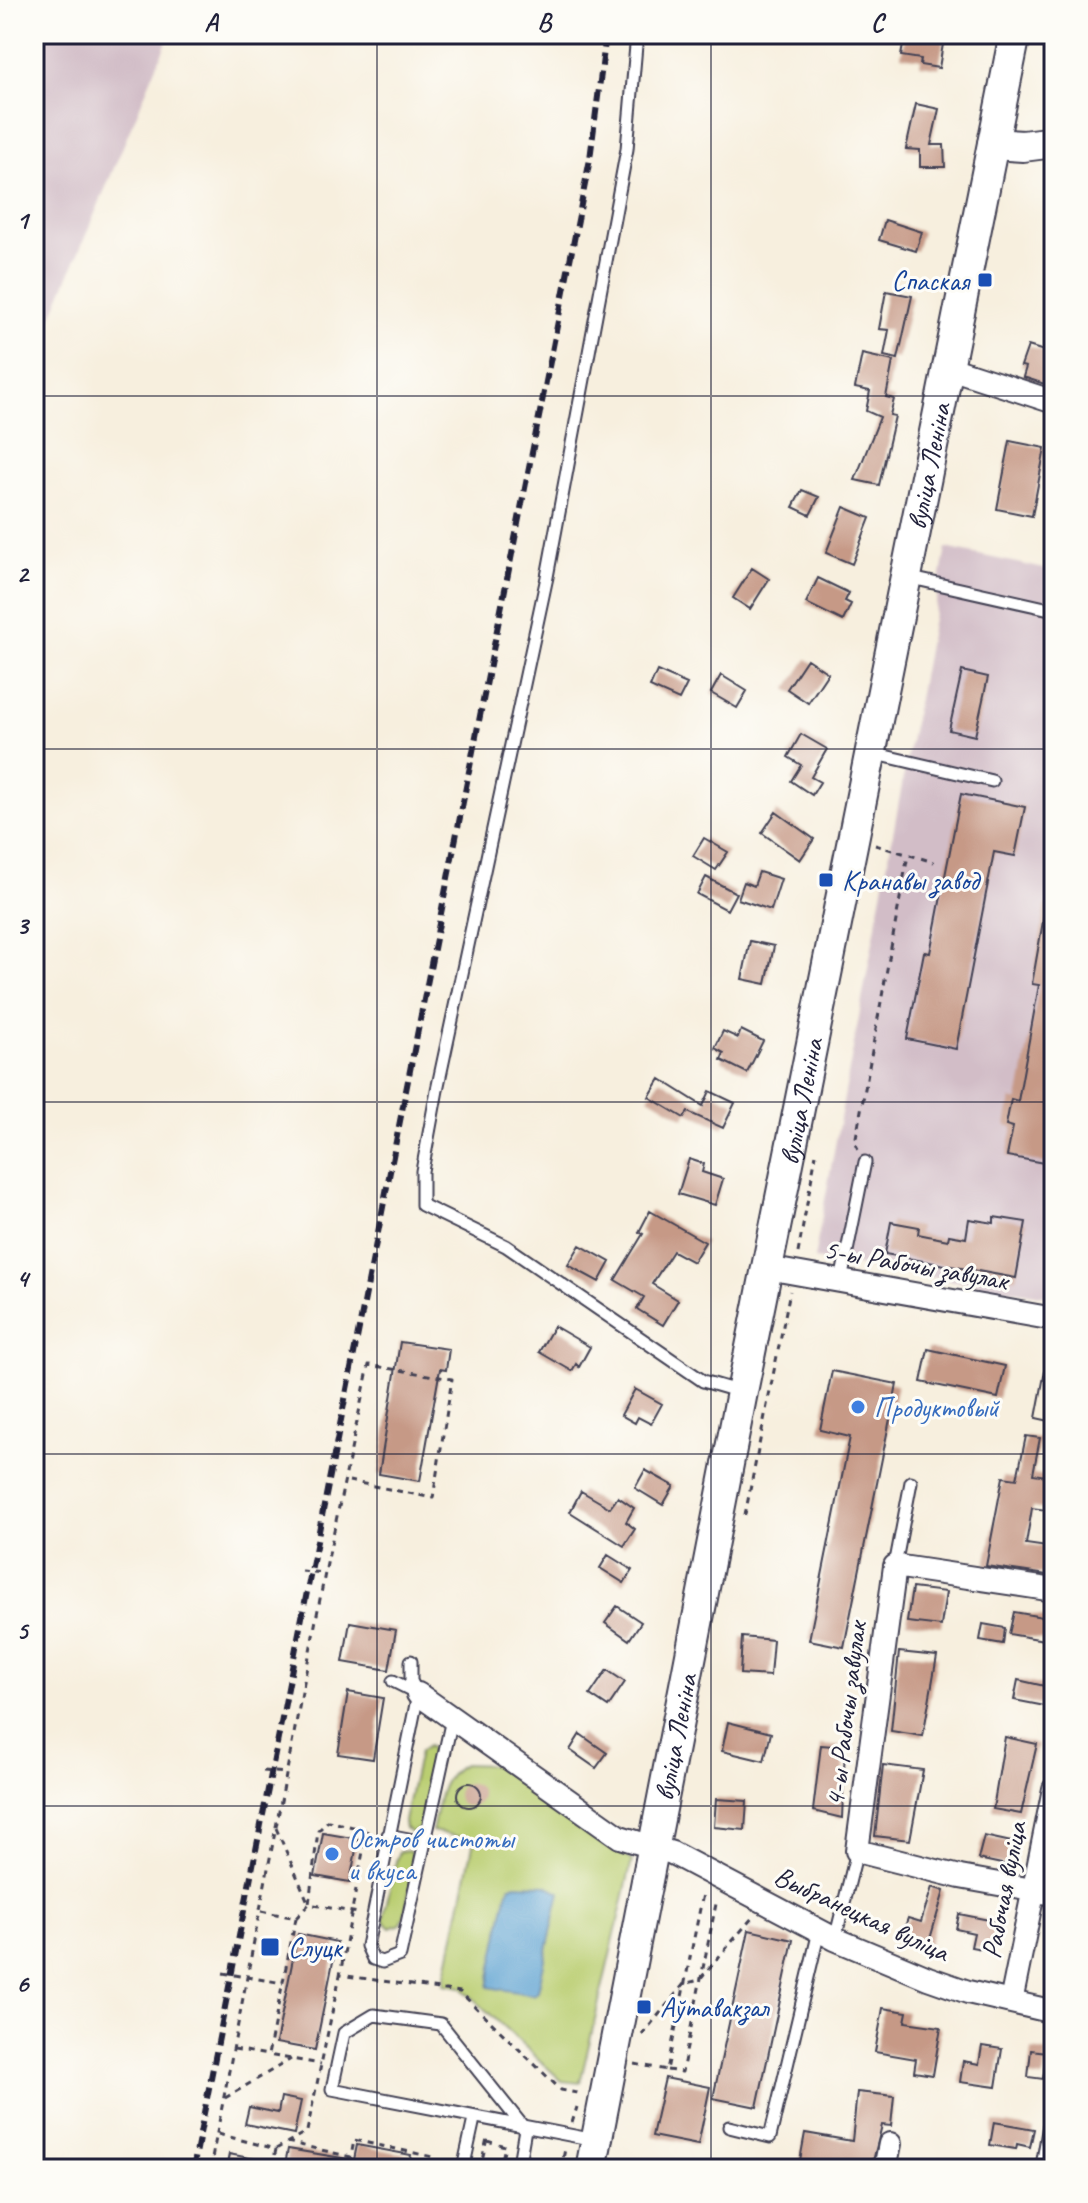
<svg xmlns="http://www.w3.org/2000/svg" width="1088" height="2203" viewBox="0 0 1088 2203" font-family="Caveat,sans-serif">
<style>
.industrial{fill:#d2bdc7}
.green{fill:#bace71;stroke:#6e7856;stroke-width:2}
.water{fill:#5ba1d1;stroke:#3e6286;stroke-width:2}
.building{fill:#c69986}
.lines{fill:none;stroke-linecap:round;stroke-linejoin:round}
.lane-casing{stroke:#424153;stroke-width:15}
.street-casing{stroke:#424153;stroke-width:26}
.secondary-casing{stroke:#424153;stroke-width:34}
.path{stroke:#424153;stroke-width:3;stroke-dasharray:6 6;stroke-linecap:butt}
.lane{stroke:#fff;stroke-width:11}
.street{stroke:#fff;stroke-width:22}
.secondary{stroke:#fff;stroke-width:30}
.rail{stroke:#22223b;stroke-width:6;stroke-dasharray:12 6;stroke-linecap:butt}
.grid{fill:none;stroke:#22223b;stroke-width:2;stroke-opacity:0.55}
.transit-dot{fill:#1a4fb4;stroke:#fdfcf7;stroke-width:3}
.shop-dot{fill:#3f7fe0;stroke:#fdfcf7;stroke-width:3}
.labels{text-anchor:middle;stroke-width:6;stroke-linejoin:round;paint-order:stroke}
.transit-label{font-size:28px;fill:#164399;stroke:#fdfcf7;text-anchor:start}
.street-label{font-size:28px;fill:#22223b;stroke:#fdfcf7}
.shop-label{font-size:28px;fill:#366cbe;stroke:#fdfcf7;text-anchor:start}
.neatline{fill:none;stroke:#22223b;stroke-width:3}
.grid-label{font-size:26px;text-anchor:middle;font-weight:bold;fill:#22223b}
</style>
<rect width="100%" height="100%" fill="#fdfcf7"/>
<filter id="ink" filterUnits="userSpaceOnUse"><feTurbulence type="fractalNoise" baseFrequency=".0125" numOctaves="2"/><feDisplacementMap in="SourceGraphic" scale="16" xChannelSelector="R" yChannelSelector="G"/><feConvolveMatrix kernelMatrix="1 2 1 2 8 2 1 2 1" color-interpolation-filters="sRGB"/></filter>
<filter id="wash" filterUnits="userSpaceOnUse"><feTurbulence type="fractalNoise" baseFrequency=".006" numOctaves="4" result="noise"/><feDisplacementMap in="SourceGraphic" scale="32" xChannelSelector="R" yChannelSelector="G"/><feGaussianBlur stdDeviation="1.8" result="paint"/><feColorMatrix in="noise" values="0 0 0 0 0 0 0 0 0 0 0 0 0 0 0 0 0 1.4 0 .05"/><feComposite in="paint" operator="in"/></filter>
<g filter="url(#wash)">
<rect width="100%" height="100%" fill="#f7efde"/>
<path class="industrial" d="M34 34H170L34 359Z
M946 548 1054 571V1297L814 1259Z"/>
<path class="green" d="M428 1746 433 1750C439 1773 427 1802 422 1826L412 1833 405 1828 404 1821 419 1752Z
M463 1764 497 1765 512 1773 632 1861 580 2083 562 2081 461 1987 444 1984 474 1840 432 1831C438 1806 438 1777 463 1764Z
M409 1851 416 1857 404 1917 401 1924 391 1928 383 1920 397 1857 399 1852Z"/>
<path class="water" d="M516 1884 546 1885 560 1892 538 1991 534 1995 488 1987 507 1893 510 1886Z"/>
<g id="blocks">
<path class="building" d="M905 34 944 38 939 68 920 65 921 59 901 56Z
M916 104 939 109 931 145H944L945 167H920V150L906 149Z
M885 220 922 232 916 251 879 240Z
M886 291 912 296 898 359 884 356 889 330 879 329Z
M1028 346 1054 354V387L1023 377 1026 367 1021 366Z
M862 354 893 361 886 397 894 399 890 415 895 416 879 485 855 480 880 417 866 411 870 391 855 388Z
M1010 441 1045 448 1032 516 997 509Z
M802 490 819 497 810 515 793 507Z
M844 507 870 518 852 564 826 553Z
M752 568 769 579 750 609 733 598Z
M818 578 849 593 845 601 851 604 843 621 806 603Z
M807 659 828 673 808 703 787 689Z
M657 671 687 684 679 700 650 687Z
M962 671 988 677 975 736 949 730Z
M721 675 747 691 737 708 711 693Z
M801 734 827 749 811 777 820 782 812 795 791 781 801 765 788 757Z
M961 794 1025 807 1015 856 994 852 956 1049 907 1039 924 952 930 953Z
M776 812 814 839 800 860 762 833Z
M704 838 728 852 716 870 693 856Z
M759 872 781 879 771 910 738 899 744 882 754 886Z
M706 877 736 893 727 910 697 894Z
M1046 904H1054V1165L1007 1156 1013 1127 1006 1125 1011 1099 1018 1101 1039 985 1032 984Z
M750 941 774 946 766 984 742 979Z
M741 1030 763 1041 747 1073 721 1060 724 1053 715 1048 723 1031 738 1038Z
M660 1079 703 1106 710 1091 735 1103 723 1128 688 1112 684 1118 649 1097Z
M689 1159 704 1164 702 1172 723 1179 715 1205 678 1194Z
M650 1211 705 1242 693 1262 673 1251 652 1284 678 1300 663 1325 637 1309 644 1297 615 1280 643 1234 639 1232Z
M994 1217 1026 1222 1016 1278 885 1254 891 1222 919 1227 918 1234 948 1240 949 1235 966 1238 969 1219 994 1223Z
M580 1245 610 1262 599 1282 568 1265Z
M554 1326 590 1347 579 1367 576 1364 572 1371 539 1352Z
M400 1342 449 1349 446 1370 440 1369 420 1481 379 1474Z
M928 1349 1005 1366 998 1398 921 1382Z
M1047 1360H1054V1422L1036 1418Z
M832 1371 897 1384 844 1647 809 1640 850 1437 820 1430Z
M635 1389 662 1404 651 1424 638 1417 635 1423 621 1415Z
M1026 1436 1040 1438 1033 1474 1054 1477V1511L1032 1508 1026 1544 1054 1548V1576L986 1566 1003 1477 1017 1479Z
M645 1470 674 1486 663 1505 635 1488Z
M581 1491 610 1508 618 1497 634 1508 626 1522 635 1529 624 1546 570 1512Z
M608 1555 632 1570 624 1583 600 1568Z
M912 1588 946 1592 941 1626 907 1622Z
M617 1606 641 1622 629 1640 605 1623Z
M1014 1612 1054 1619 1050 1641 1009 1634Z
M350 1622 396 1630 389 1670 343 1662Z
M983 1624 1005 1628 1003 1644 980 1640Z
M742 1637 773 1640 770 1676 740 1674Z
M899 1652 937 1656 923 1736 891 1731Z
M607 1670 625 1682 608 1707 590 1695Z
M1018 1680 1049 1687 1045 1706 1014 1700Z
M348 1692 383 1698 373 1759 338 1754Z
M728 1722 771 1733 764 1761 722 1751Z
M580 1734 607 1753 596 1768 570 1750Z
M1005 1737 1037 1744 1021 1814 993 1809Z
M821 1745 845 1747 842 1818 813 1811Z
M883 1765 923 1770 910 1840 875 1836Z
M457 1795a12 12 0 1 1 24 0a12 12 0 1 1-24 0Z
M716 1799 747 1801 745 1830 714 1827Z
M323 1833 358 1839 350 1882 315 1876Z
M984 1836 1016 1843 1011 1866 978 1859Z
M932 1887 944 1891 928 1946 901 1938 908 1918 921 1922Z
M959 1914 999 1922 993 1951 971 1947 974 1933 956 1929Z
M749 1930 793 1940 757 2107 713 2098Z
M298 1934 337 1942 315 2050 276 2043Z
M883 2008 907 2012 905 2022 941 2027 933 2075 914 2072 916 2059 875 2052Z
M982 2046 1002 2049 996 2087 960 2082 963 2061 979 2064Z
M1031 2050 1047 2052 1043 2079 1028 2077Z
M665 2078 710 2087 698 2145 652 2136Z
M857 2092 894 2096 891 2126 882 2125 871 2169 799 2166 805 2133 852 2141Z
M281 2097 301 2101 294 2134 245 2124 249 2107 278 2113Z
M994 2122 1034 2129 1030 2147 1017 2144 1016 2149 990 2145Z
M357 2145 411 2155 408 2169H284L288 2149 354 2160Z
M229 2154 270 2162 269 2169H226Z"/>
</g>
</g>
<g filter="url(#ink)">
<use href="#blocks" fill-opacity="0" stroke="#424153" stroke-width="2"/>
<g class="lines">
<g class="lane-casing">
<path id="lane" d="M637 34 627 149 547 577 437 1090 422 1171V1205L506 1246 703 1381 741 1392
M907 577 1054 610
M872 753 992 781
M841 1281 865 1162
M895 1566 911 1482
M411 1661V1681L418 1694 367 1946 373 1959 382 1962 400 1955 452 1719
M393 1681 417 1693
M388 1835 424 1842
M835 1939 857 1851
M729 2127 770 2137 819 1931
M463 2169 474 2119
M518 2169 525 2129 441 2024 374 2015 344 2033 332 2089 595 2140"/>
</g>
<g class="street-casing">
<path id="street" d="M950 368 1054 402
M767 1268 1054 1319
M1054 1590 895 1566 857 1851 960 1877 1054 1894
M418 1694 620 1837 672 1853 835 1939 928 1978 968 1992 1054 2012
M1011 2002 1054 1789
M885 2169 890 2144
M1047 2169 1054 2128"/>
</g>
<g class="secondary-casing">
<g id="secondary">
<path d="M993 144 1023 146 1054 142"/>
<path id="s1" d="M591 2169 742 1392 1015 34"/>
</g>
</g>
<path class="path" d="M875 845 934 862
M858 1149 855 1143 908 855
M798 1253 816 1154
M745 1515 790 1291
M301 1571 325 1573
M263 1771 287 1773
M276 1828 309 1904 318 1831 328 1821 365 1830
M367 1830 340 1975 460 1992 561 2090 582 2094
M261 1911 296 1918 309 1904 358 1913
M296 1918 268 2055 321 2064
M223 1973 283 1983
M642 2035 684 1984 699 1980 753 1917
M234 2049 268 2055
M635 2064 667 2070 703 1894
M667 2070 682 2072 717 1899
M225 2098 291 2059
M572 2123 577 2107
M218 2134 276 2149 272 2169
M487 2141 505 2146 500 2169
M287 2142 351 2157 354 2140 433 2157 431 2169
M276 2149 307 2131 340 1975
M210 2169 325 1573 369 1365 452 1379 433 1498 344 1480
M480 2169 488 2134
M561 2169 565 2149"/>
<use href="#lane" class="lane"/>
<use href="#street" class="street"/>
<use href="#secondary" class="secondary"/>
<path class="rail" d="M193 2169 590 159 606 34"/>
</g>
</g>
<path class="grid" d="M377 34V2169M711 34V2169M34 396H1054M34 749H1054M34 1102H1054M34 1454H1054M34 1806H1054"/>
<g class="transit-dot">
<rect x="977" y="272" width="16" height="16" rx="4"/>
<rect x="818" y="872" width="16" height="16" rx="4"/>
<rect x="260" y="1937" width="20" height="20" rx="4"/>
<rect x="636" y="1999" width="16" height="16" rx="4"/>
</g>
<g class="shop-dot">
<circle cx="858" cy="1407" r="8"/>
<circle cx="332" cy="1854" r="8"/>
</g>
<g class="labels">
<g class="transit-label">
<text x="969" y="290" text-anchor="end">Спаская</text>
<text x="842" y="890">Кранавы завод</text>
<text x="288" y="1957">Слуцк</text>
<text x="660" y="2017">Аўтавакзал</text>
</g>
<g class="street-label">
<text dy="10" stroke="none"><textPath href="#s1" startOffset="1736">вуліца Леніна</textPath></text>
<text dy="10" stroke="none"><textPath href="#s1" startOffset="1088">вуліца Леніна</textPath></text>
<text transform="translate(916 1264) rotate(10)" y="10">5-ы Рабочы завулак</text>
<text transform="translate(845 1714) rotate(-83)" y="10">4-ы Рабочы завулак</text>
<text dy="10" stroke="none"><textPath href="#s1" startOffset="440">вуліца Леніна</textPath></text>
<text transform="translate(1003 1890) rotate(-79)" y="10">Рабочая вуліца</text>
<text transform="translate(862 1913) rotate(25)" y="10">Выбранецкая вуліца</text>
</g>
<g class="shop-label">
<text x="874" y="1417">Продуктовый</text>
<text x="348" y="1848">Остров чистоты<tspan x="348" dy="32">и вкуса</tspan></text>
</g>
</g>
<rect width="1088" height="2203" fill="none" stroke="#fdfcf7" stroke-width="88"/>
<rect x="44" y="44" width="1000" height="2115" class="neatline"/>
<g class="grid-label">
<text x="211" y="31">A</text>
<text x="544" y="31">B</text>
<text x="877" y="31">C</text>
<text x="22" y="229">1</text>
<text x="22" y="582">2</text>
<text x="22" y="934">3</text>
<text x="22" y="1287">4</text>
<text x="22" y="1639">5</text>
<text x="22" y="1992">6</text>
</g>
</svg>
